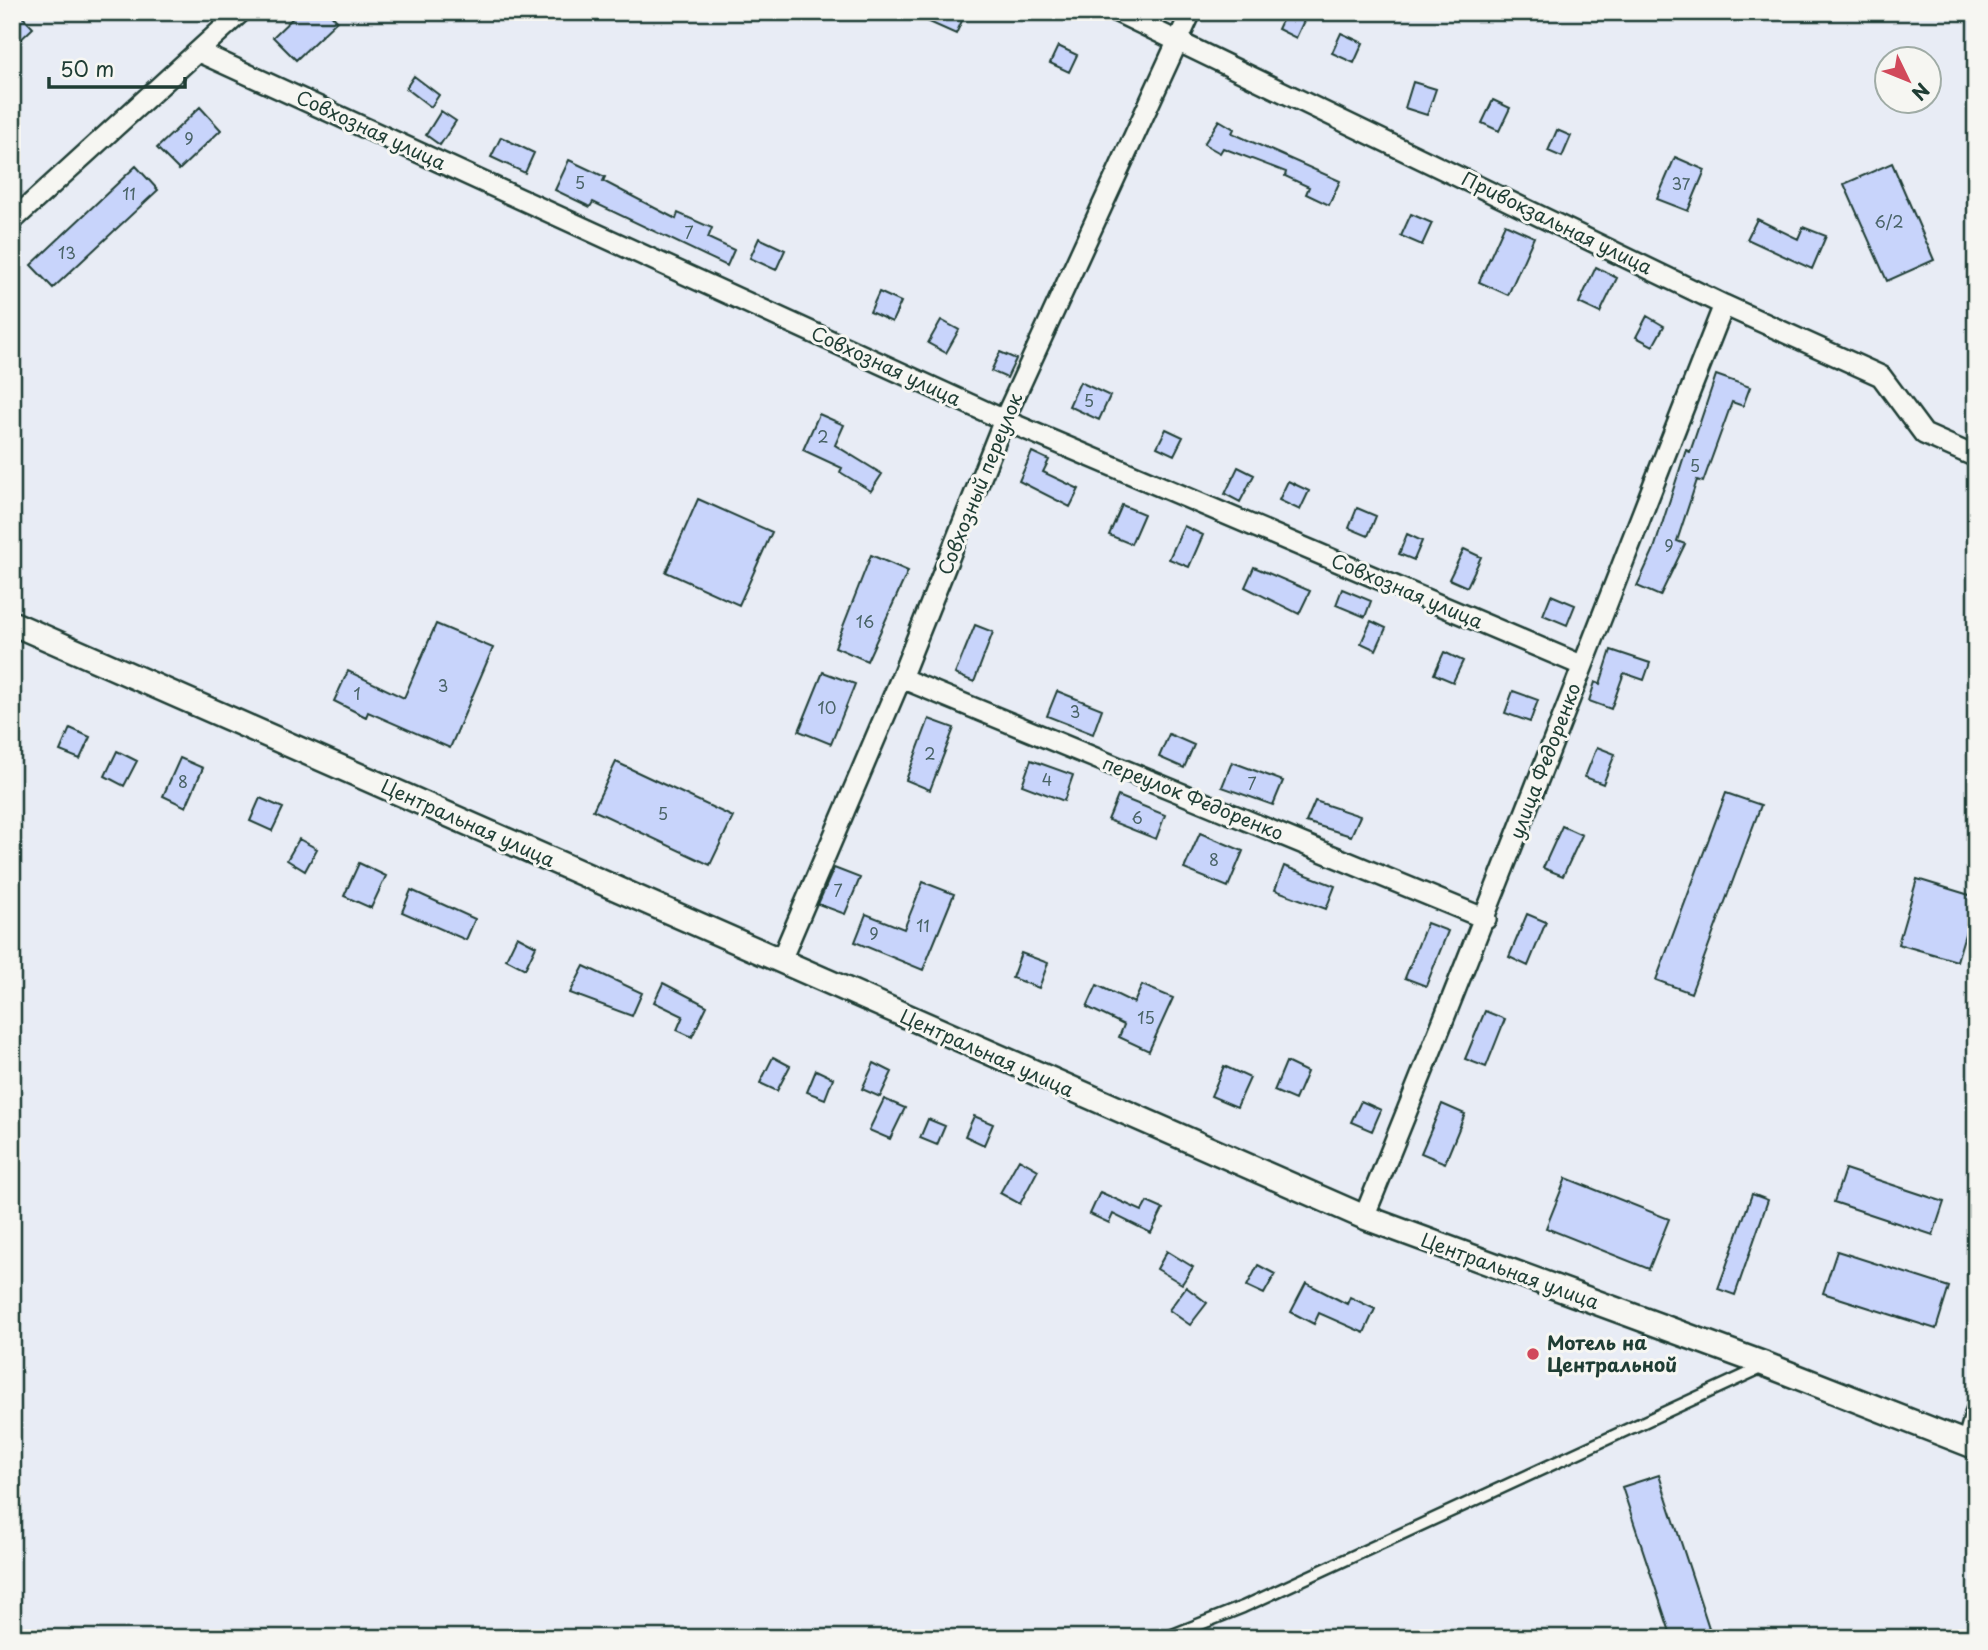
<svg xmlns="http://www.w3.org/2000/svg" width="1988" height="1650" viewBox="0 0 1988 1650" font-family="'Playpen Sans',sans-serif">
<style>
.building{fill:#c8d4fb;stroke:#1f3d34;stroke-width:2}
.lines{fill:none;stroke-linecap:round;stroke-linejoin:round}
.service-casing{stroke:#1f3d34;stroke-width:15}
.minor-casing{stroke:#1f3d34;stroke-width:24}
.tertiary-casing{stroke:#1f3d34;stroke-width:28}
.service{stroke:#f6f6f2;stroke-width:10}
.minor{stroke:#f6f6f2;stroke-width:19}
.tertiary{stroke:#f6f6f2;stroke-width:23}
.poi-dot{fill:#d1495b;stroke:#f6f6f2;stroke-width:2.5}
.labels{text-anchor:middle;stroke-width:6;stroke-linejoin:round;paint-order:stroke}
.number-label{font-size:16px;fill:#496366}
.street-label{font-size:19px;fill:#1f3d34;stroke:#f6f6f2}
.poi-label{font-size:19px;font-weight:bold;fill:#1f3d34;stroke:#f6f6f2;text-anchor:start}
</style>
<rect width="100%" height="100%" fill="#e8ecf5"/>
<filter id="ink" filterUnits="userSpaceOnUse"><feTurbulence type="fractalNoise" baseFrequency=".0143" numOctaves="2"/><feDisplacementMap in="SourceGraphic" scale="14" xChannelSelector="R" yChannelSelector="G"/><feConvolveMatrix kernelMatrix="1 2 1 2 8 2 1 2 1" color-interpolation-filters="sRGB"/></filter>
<g filter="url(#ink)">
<path class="building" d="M12 12H18L33 28 12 48Z
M299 12H329L337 21 296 60 273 37Z
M907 12H966L956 34Z
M1286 12H1308L1296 38 1278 29Z
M1341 33 1363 43 1354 63 1332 53Z
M1058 46 1077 55 1069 72 1050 63Z
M414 76 439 95 431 107 406 88Z
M1413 82 1436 89 1427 115 1405 108Z
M1493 100 1510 108 1499 131 1482 123Z
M200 107 221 130 179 170 157 148Z
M441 111 456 121 440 145 426 135Z
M1219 120 1234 129 1232 133 1340 181 1329 205 1306 194 1309 187 1285 176 1286 172 1223 148 1220 153 1204 144Z
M1557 130 1571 136 1562 157 1548 151Z
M501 137 534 153 525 173 491 157Z
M1675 157 1705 170 1688 211 1657 199Z
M569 160 605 177 603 181 676 219 678 213 712 228 708 238 734 250 727 266 593 202 590 207 555 190Z
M1892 163 1934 260 1887 281 1844 184Z
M136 166 158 190 53 288 31 265Z
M1411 214 1432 223 1422 245 1401 236Z
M1757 219 1798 239 1803 227 1826 236 1812 269 1747 239Z
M1505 224 1534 237 1508 295 1479 282Z
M759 238 785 250 776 270 750 258Z
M1596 267 1617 278 1600 313 1579 303Z
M879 292 901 302 892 322 870 312Z
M1647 316 1664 326 1653 346 1636 337Z
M941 320 959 330 946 353 928 343Z
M1000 352 1016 359 1007 378 991 371Z
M1716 375 1750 387 1743 406 1732 402 1703 482 1697 480 1677 541 1685 544 1660 596 1637 586 1654 549 1686 450 1690 452Z
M1080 382 1110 396 1099 420 1069 406Z
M819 414 844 425 835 445 882 474 871 491 840 472 842 468 803 450Z
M1166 429 1183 437 1174 455 1157 447Z
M1032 452 1049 460 1043 472 1079 489 1070 507 1019 481Z
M1238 467 1254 475 1240 502 1225 494Z
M1288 481 1309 491 1300 510 1279 500Z
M698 499 772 532 739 605 666 572Z
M1122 505 1144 514 1131 544 1109 535Z
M1357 508 1376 516 1368 536 1349 528Z
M1184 526 1203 535 1189 567 1169 559Z
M1407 534 1422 541 1414 560 1399 554Z
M1464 549 1481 557 1467 587 1449 579Z
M871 555 908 571 867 661 835 647Z
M1254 567 1310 591 1299 614 1245 587Z
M1342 589 1371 601 1365 617 1336 605Z
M1551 595 1575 605 1567 625 1543 615Z
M1371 621 1386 628 1376 650 1361 643Z
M436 624 493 648 450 748 368 712 366 717 334 701 348 671 404 698Z
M975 625 993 632 974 682 955 674Z
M1611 650 1650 663 1644 680 1624 673 1611 709 1589 701 1595 682 1600 684Z
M1444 652 1463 661 1453 682 1434 674Z
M823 672 855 684 831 744 799 731Z
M1057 691 1102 709 1093 734 1047 716Z
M1513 691 1538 700 1530 722 1505 713Z
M929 719 954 728 930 790 906 780Z
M70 728 90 737 80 759 60 751Z
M1169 734 1194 745 1184 768 1159 757Z
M1597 747 1615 754 1603 784 1585 777Z
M117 751 137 761 124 786 105 776Z
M180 758 203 768 186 807 163 796Z
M1031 760 1073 775 1064 801 1022 785Z
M616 762 733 817 710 865 593 810Z
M1232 762 1283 781 1273 805 1222 787Z
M1726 793 1761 805 1691 993 1656 980Z
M1118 796 1165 815 1156 839 1108 820Z
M260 798 283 808 272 831 250 821Z
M1315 801 1360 816 1351 836 1306 822Z
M1562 826 1582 835 1563 876 1543 868Z
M1200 833 1243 851 1228 887 1184 869Z
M299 839 317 849 305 871 287 860Z
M359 863 386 876 371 908 344 896Z
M1284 866 1335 886 1326 909 1275 890Z
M834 868 860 878 845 914 818 904Z
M1917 879 1976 897 1957 961 1898 944Z
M923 882 954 894 923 970 855 942 866 914 904 929Z
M411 890 475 919 466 940 402 912Z
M1527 914 1546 922 1528 966 1509 957Z
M1427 923 1448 931 1426 986 1405 978Z
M517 936 536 946 525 969 506 959Z
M1021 953 1048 963 1039 988 1012 978Z
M584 966 642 993 632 1016 570 993Z
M663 983 707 1006 692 1037 677 1030 683 1016 654 1002Z
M1097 985 1134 1003 1142 985 1173 998 1149 1051 1119 1037 1124 1025 1087 1007Z
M1485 1011 1505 1019 1486 1067 1465 1059Z
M773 1057 790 1066 777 1091 760 1083Z
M1286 1062 1307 1072 1295 1100 1274 1091Z
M874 1063 892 1072 880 1097 862 1089Z
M1224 1066 1250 1078 1237 1107 1211 1096Z
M816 1070 833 1078 825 1099 807 1092Z
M884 1099 905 1108 890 1139 869 1130Z
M1361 1101 1381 1110 1372 1131 1351 1122Z
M1442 1104 1465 1114 1445 1163 1421 1153Z
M974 1116 993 1124 984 1145 965 1136Z
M928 1119 945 1126 937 1145 920 1138Z
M1019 1159 1038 1170 1020 1204 1000 1193Z
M1845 1169 1944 1202 1933 1235 1834 1202Z
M1566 1178 1669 1219 1649 1269 1546 1228Z
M1100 1192 1142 1211 1147 1202 1163 1209 1151 1233 1113 1214 1109 1223 1090 1214Z
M1752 1194 1768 1200 1735 1295 1718 1289Z
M1167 1251 1193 1267 1182 1284 1157 1269Z
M1837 1251 1949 1287 1936 1329 1823 1293Z
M1258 1265 1275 1274 1264 1294 1247 1286Z
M1306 1283 1347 1304 1350 1297 1375 1309 1364 1333 1319 1313 1314 1324 1291 1312Z
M1186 1287 1207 1303 1190 1325 1169 1310Z
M1659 1475 1709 1628 1680 1638H1672L1622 1487Z"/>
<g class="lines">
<g class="service-casing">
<path id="service" d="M1165 1638 1243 1607 1763 1367"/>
</g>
<g class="minor-casing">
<path id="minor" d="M1117 12 1724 305 1881 376 1924 434 1976 457
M199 52 1004 420 1581 665
M12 221 241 12
M901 678 1486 919
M781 960 901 678 1004 420 1191 12
M1364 1217C1488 914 1604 609 1724 305
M1967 1443 1976 1411"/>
</g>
<g class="tertiary-casing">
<path id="tertiary" d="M12 623 1364 1217 1767 1365 1976 1447"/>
</g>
<use href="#service" class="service"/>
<use href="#minor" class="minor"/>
<use href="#tertiary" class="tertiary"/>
</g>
</g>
<circle class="poi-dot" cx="1533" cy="1354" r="7"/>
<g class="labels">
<g class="number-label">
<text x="189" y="145">9</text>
<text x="580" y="189">5</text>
<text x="1681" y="190">37</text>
<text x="129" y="200">11</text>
<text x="1889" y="228">6/2</text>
<text x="689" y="239">7</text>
<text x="67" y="259">13</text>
<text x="1089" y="407">5</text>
<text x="823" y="443">2</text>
<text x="1695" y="472">5</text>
<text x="1669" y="552">9</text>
<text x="865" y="628">16</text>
<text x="443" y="692">3</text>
<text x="357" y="700">1</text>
<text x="827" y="714">10</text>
<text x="1075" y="718">3</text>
<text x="930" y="760">2</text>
<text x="1047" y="786">4</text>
<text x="183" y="788">8</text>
<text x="1252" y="790">7</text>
<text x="663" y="820">5</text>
<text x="1137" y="824">6</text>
<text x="1214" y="866">8</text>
<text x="838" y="897">7</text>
<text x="923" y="932">11</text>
<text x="874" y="940">9</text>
<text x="1146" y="1024">15</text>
</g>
<g class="street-label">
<text transform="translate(371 130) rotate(25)" y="7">Совхозная улица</text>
<text transform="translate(1557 223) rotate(26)" y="7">Привокзальная улица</text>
<text transform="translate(886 366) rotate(25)" y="7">Совхозная улица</text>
<text transform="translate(980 484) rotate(-68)" y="7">Совхозный переулок</text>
<text transform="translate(1407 591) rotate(23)" y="7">Совхозная улица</text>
<text transform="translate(1545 761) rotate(-69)" y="7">улица Федоренко</text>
<text transform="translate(1193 798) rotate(22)" y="7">переулок Федоренко</text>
<text transform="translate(468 823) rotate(24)" y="7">Центральная улица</text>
<text transform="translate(987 1053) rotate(24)" y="7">Центральная улица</text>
<text transform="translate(1510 1271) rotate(20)" y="7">Центральная улица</text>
</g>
<g class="poi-label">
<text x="1547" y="1350">Мотель на<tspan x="1547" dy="22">Центральной</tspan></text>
</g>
</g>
<rect width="1988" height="1650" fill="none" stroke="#f6f6f2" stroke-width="42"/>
<rect x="21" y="21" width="1946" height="1608" fill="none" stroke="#1f3d34" stroke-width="2.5" filter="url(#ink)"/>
<g transform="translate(1908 80) rotate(133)"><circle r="33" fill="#f6f6f2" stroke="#a0aca6" stroke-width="2"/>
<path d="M0-5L12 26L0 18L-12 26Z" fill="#d1495b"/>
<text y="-10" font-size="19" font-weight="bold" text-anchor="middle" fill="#1f3d34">N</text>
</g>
<path d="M49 77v10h136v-10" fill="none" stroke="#1f3d34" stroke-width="3.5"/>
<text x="60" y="77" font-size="21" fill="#1f3d34" stroke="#f6f6f2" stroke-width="5" paint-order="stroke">50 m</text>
</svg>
